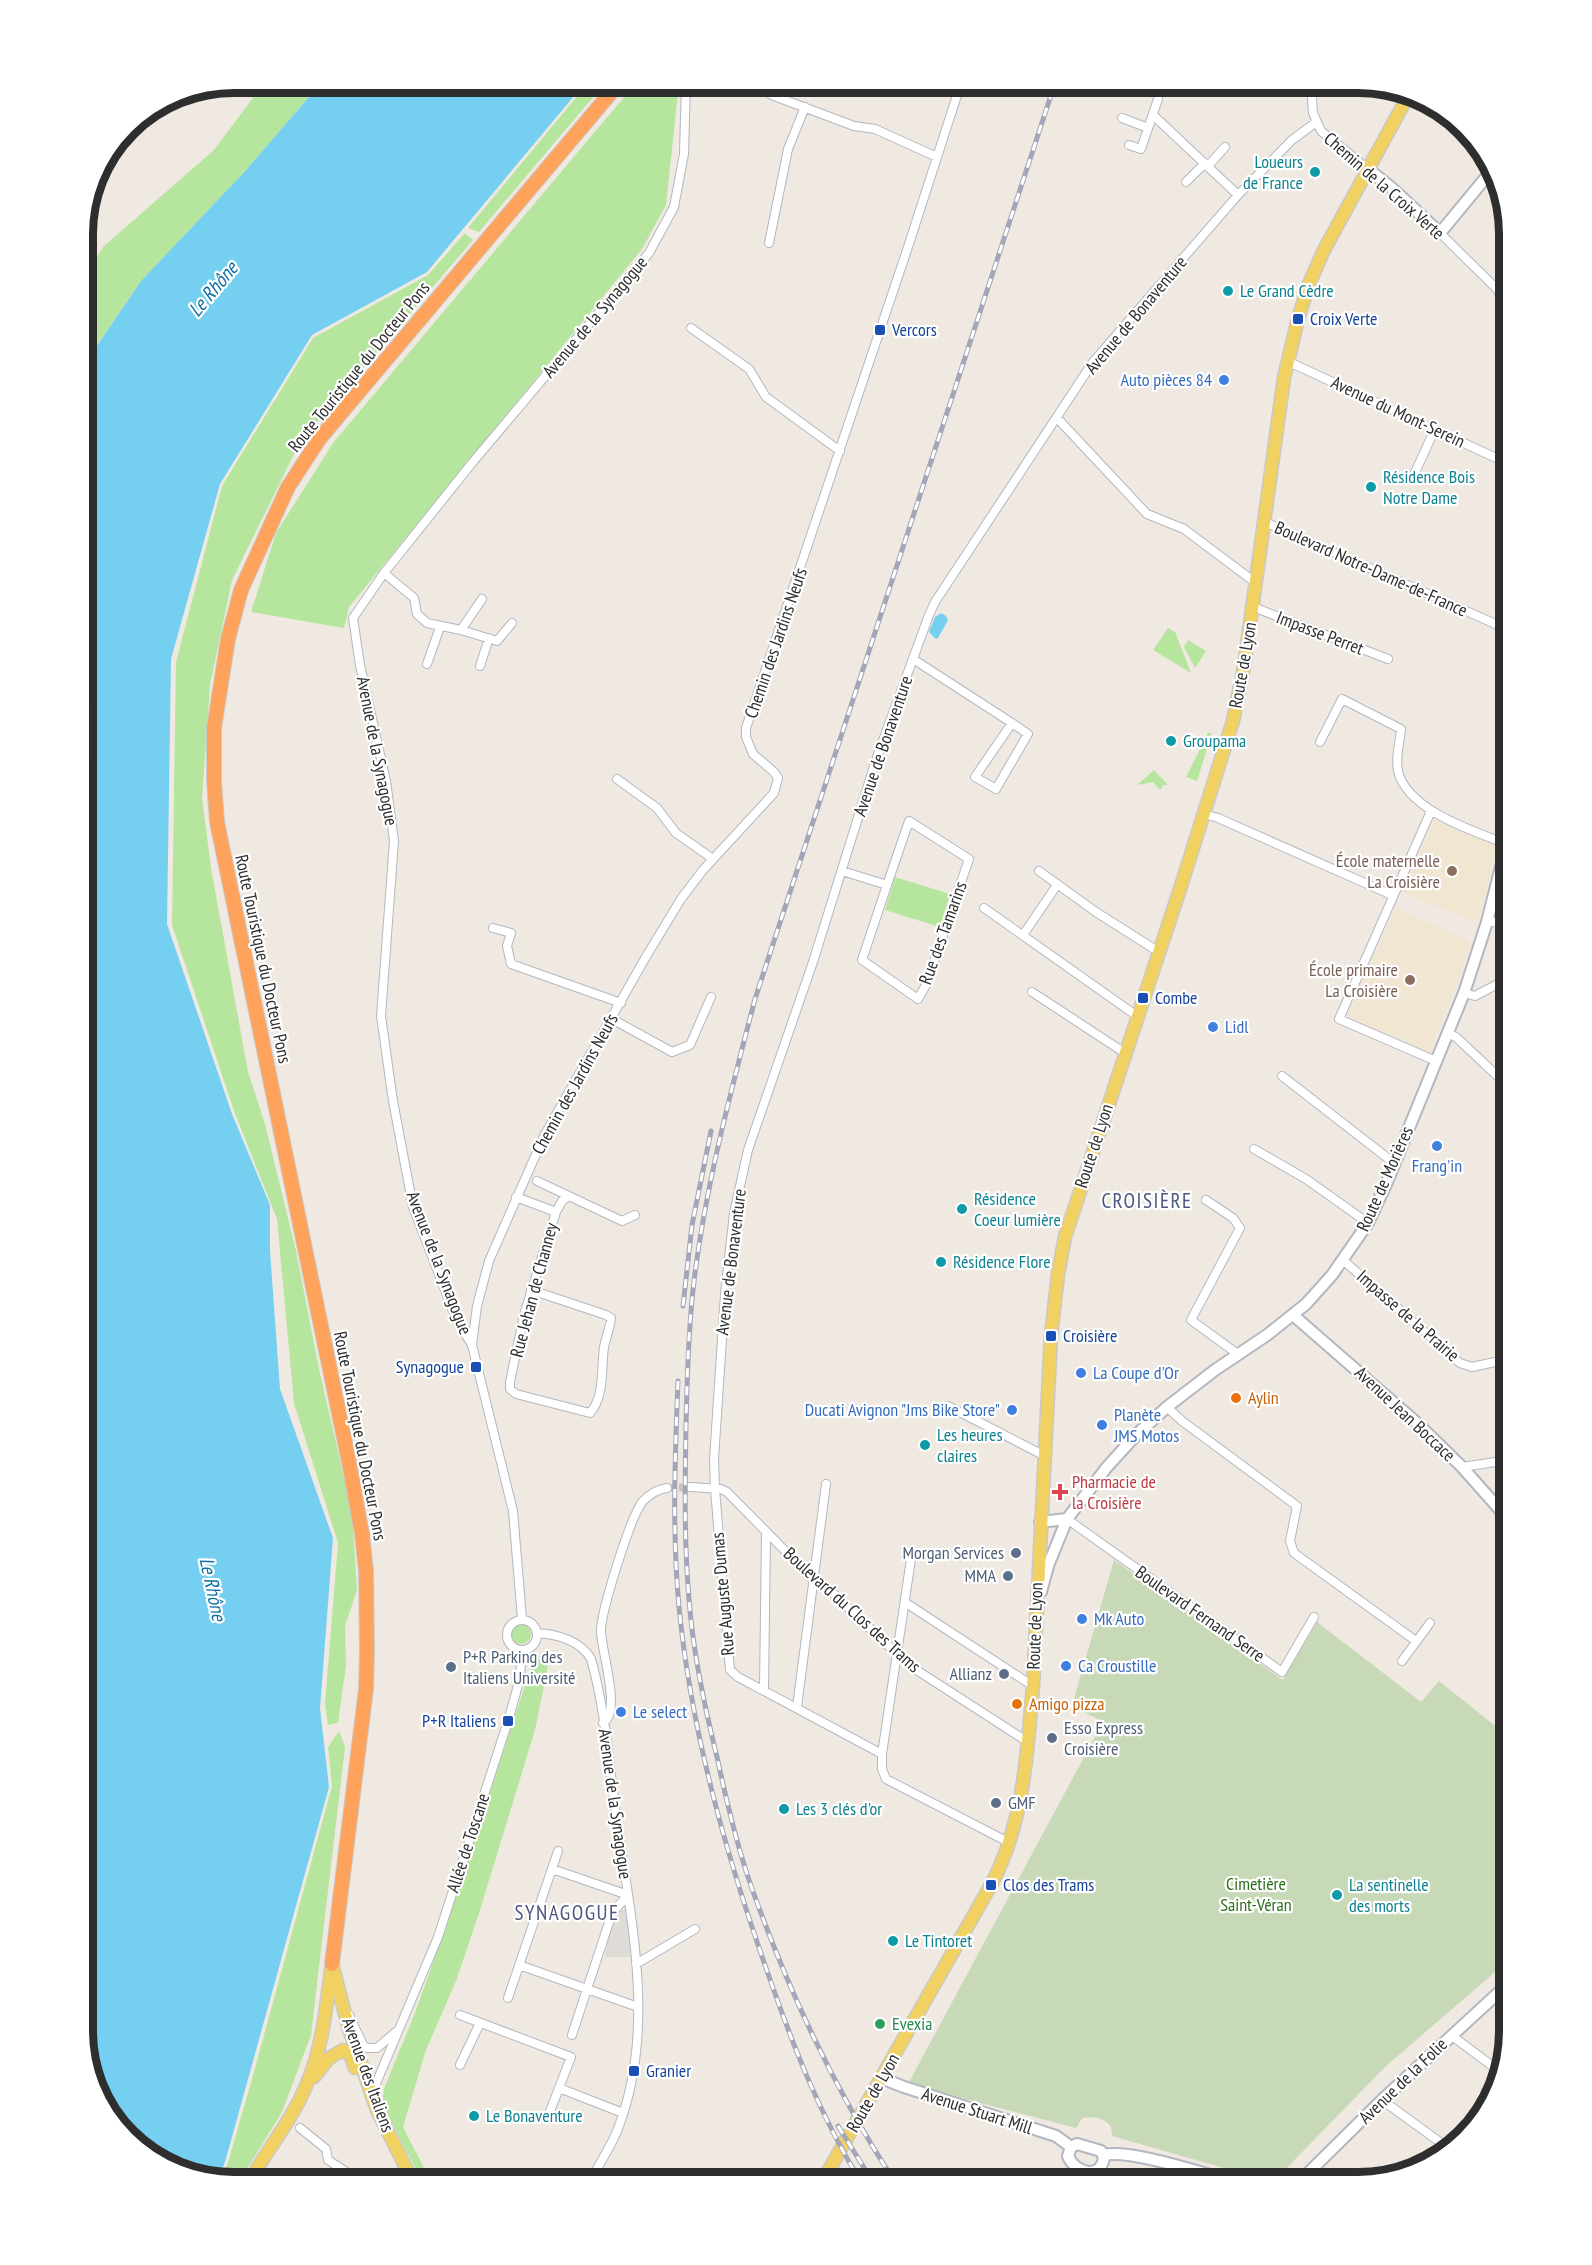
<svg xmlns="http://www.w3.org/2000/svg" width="1592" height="2265" viewBox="0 0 1592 2265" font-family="'PT Sans Narrow',sans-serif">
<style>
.education{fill:#f0e6d1}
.green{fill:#b6e59e}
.cemetery{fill:#c8d9b8}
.plaza{fill:#dfdcd8}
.water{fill:#75cff0}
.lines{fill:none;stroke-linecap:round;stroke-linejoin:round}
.street-tunnel{stroke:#c8c4bd;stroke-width:8;stroke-dasharray:8 4;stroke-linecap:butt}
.street-casing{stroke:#b4b7c1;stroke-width:10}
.secondary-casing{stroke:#b4b7c1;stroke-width:14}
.primary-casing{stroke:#c9c9c9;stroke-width:15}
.highway-casing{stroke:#c9c9c9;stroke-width:16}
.street{stroke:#fff;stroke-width:8}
.secondary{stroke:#fff;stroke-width:10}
.primary{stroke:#f2d163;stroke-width:12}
.highway{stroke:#ffa35c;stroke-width:14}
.rail-casing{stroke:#a3a6b8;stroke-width:5}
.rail{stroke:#fff;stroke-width:3;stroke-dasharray:9;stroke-linecap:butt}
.culture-dot{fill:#0f9aa8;stroke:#fff;stroke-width:2}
.transit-dot{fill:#1a4fb4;stroke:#fff;stroke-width:2}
.shop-dot{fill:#3f7fe0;stroke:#fff;stroke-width:2}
.education-dot{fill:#8d6e63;stroke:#fff;stroke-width:2}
.food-dot{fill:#e8710a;stroke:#fff;stroke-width:2}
.health-dot{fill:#e0444e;stroke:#fff;stroke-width:2}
.service-dot{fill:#5c6f8a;stroke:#fff;stroke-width:2}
.leisure-dot{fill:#2e9e5b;stroke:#fff;stroke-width:2}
.labels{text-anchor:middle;stroke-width:4.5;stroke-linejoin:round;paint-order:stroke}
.culture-label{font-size:18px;fill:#0d838f;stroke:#fff;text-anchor:start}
.street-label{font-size:18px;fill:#2e2e2e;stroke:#fff}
.transit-label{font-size:18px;fill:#164399;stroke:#fff;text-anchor:start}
.shop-label{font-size:18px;fill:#366cbe;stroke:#fff;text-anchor:start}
.education-label{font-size:18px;fill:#785e54;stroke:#fff;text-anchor:end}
.food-label{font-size:18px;fill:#c56008;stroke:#fff;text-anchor:start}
.health-label{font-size:18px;fill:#be3a42;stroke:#fff;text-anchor:start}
.service-label{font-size:18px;fill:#4e5e75;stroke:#fff;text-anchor:end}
.park-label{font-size:18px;fill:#2c6e1b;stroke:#fff}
.leisure-label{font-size:18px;fill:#27864d;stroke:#fff;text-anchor:start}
.water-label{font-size:20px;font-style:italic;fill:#0d6fa3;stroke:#fff}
.quarter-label{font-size:21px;letter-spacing:1.5px;fill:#4d5680;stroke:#fff}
.rim{fill:none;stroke:#2e2e2e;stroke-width:8}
</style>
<rect width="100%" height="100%" fill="#efe9e1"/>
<path class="education" d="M1435 820 1494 846 1496 851 1479 920 1474 922 1403 892Z
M1396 908 1468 940 1471 945 1429 1053 1347 1015Z"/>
<path class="green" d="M264 83H321L247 169 141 281 83 365V280L103 247 214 150Z
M588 83H605L479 232 468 228Z
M636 83H679L666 205 642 249 349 607 344 628 251 612 276 533 333 443Z
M465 233 473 240 300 442 232 580 210 685 202 798 211 868 248 1072 265 1124 296 1251 319 1369 352 1512 357 1590 345 1626 346 1665 338 1723 328 1725 325 1704 338 1543 294 1403 277 1219 234 1111 172 925 176 662 222 486 313 338 428 275Z
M1168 628 1175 632 1191 673 1153 650Z
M1188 640 1206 651 1195 668 1184 647Z
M1208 733H1212L1197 781 1186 777Z
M1154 770 1168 785H1163L1160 790 1153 782 1137 785Z
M895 877 950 894 940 927 885 910Z
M511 1634a10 10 0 1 1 20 0a10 10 0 1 1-20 0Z
M547 1653 550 1656 535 1730 480 1910 456 1981 426 2050 403 2127 427 2174 422 2181 382 2104 384 2089 415 2013 451 1912 529 1673 536 1657Z
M339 1731 345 1747 311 2035 282 2112 239 2182 220 2181 227 2166 254 2072 332 1786 328 1747Z"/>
<path class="cemetery" d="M1114 1560 1283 1680 1317 1622 1421 1702 1439 1681 1509 1737V1960L1385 2067 1273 2182 1112 2136 1111 2127C1105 2118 1092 2116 1082 2118L1076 2128 908 2084 1103 1722 1072 1706Z"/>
<path class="plaza" d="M619 1909 628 1910 632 1957H605L609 1933Z"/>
<path class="water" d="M321 83H585L427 272 312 335 220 484 171 659 167 924 232 1114 270 1205V1251L280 1389 333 1538 320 1708 329 1787 225 2162 217 2180 150 2157 103 2107 83 2031V366L141 281 247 169Z
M941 613 946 616 948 620 938 638 936 639 929 632 935 617Z"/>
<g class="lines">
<path class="street-tunnel" d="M667 1488 690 1487"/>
<g class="street-casing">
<path id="street" d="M750 83 774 96 854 126 875 129 937 157
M1311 83 1313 113 1321 131 1368 169
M1153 115 1238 195
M1122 118 1148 128
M1129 145 1141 149 1158 99
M1208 166 1225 147
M1186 182 1205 163
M1440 233 1509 301
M769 243 788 149 805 107
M1499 293 1509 278
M691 328 749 369 766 397 840 451
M1287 361 1509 464
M1057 418 1147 514 1184 529 1256 583
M1412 479 1435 429
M1265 522 1509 630
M384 573 414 598 417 614 427 623 461 630 497 641 512 623
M1253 607 1388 659
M461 630 482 599
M913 659 1012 723 1028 734 996 789 975 777 1012 723
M427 664 440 627
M480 666 489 638
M1320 742 1342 699 1401 729C1400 743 1395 757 1398 771 1407 810 1473 831 1507 844
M617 779 657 808 676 833 713 859
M1431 811 1339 1019 1436 1061
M1204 814 1218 818 1392 895
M842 871 887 885 909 821 969 859 926 985 918 999 862 960 887 885
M1039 871 1096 912 1159 952
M984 908 1137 1016
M1487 922C1497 923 1503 920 1509 912
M493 928 511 933 507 946 511 964 621 1003
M1023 935 1055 888
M1032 992 1125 1053
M1464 993 1475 996 1509 978
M612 1019 672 1052 690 1045 711 997
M1447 1033 1456 1037 1509 1087
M1282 1076 1394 1163
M1254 1149 1306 1179 1368 1223
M537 1181 622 1221 635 1215
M516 1197 556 1212
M1206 1200 1233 1218 1240 1228 1191 1320 1239 1355
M1344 1261 1460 1363 1472 1367 1509 1359
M531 1290 606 1315 611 1318C610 1328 606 1337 604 1347 601 1368 605 1396 590 1413L516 1394 510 1389V1382L524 1315 556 1212 562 1201 569 1196
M472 1345 477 1306 489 1261 544 1136 647 955 681 899 703 870 774 793 778 778 774 772 753 754 746 737V728L907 250 961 83
M948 1406 1043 1455
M1167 1407 1182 1421 1297 1506 1290 1541 1294 1553 1416 1641
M1462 1467 1509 1460
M690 1487 721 1489 727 1492 808 1574 820 1581 897 1654 918 1671 1028 1742
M1067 1519 1282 1672 1314 1617
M911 1559 882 1754V1769L886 1779 1010 1843
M906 1603 1033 1686
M522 1619 513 1511 472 1345 457 1321 413 1207 393 1101 381 1016 394 841 386 781 360 665 353 618 384 573 472 463 649 253 674 207 684 154 686 83
M507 1635a15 15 0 1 1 30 0a15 15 0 1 1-30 0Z
M537 1633C557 1634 581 1641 591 1659 606 1711 609 1768 617 1821 631 1921 656 2027 619 2126 612 2146 599 2164 589 2182
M1402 1661 1430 1623
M764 1690 766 1532
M797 1707 826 1484
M603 1723C622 1712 601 1650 601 1631 601 1611 631 1515 643 1501 650 1494 658 1489 667 1488
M882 1754 738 1677 730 1670 715 1489 714 1459 725 1294 734 1213 748 1150 813 962 877 757 929 615 935 602 1093 362 1238 195 1292 140 1315 123
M552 1869 628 1895 612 1913 572 2035
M636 1964 695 1929
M519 1965 638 2007
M1500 1991 1509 2000
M508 1998 558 1851
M349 2015 363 2045 367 2048H377L397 2031
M460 2015 571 2057 559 2088 623 2113
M1451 2035 1499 2071
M460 2065 480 2023
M372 2093 438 1937 508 1721 519 1682 523 1650
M1382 2100 1448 2148
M547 2119 559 2088
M300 2128 326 2149 328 2160 362 2182
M1083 2182 1086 2179"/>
</g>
<g class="secondary-casing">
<path id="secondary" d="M1368 169 1393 189 1440 233 1492 170
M1293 1315 1417 1423 1462 1467 1509 1520
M1040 1522 1067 1519
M1041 1592 1048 1566 1067 1519 1107 1467 1137 1434 1167 1407 1215 1370 1267 1335 1306 1304 1332 1275 1368 1223 1387 1182 1464 993 1487 922 1509 835
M881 2078 904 2087 1056 2136 1071 2147
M1077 2144 1101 2151 1104 2158C1100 2181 1074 2172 1068 2156L1071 2147Z
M1103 2155C1132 2149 1204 2174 1235 2182
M1299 2182 1382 2100 1509 1983"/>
</g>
<g class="primary-casing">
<path id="primary" d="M333 1968 349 2029 377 2110 413 2182
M314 2077 329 2058 343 2050 351 2056 355 2068
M249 2182C267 2150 292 2120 306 2086 323 2048 326 2006 332 1964
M822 2182 991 1885C1024 1823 1027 1754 1033 1686L1051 1336 1058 1274 1065 1237 1181 886 1233 721 1244 667 1284 378 1298 319 1309 284 1324 250 1408 96"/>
</g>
<g class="highway-casing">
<path id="highway" d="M332 1964 366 1689 367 1652 366 1571 362 1534 349 1462 217 822 214 780V728L228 639 241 590 288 487 320 438 619 83"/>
</g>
<use href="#street" class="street"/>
<use href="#secondary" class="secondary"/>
<use href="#primary" class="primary"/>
<use href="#highway" class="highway"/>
<g class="rail-casing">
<path id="rail" d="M683 1306 692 1225 711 1131
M678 1381C675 1455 672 1533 679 1607 691 1730 725 1851 766 1968 792 2043 819 2114 861 2182
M838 2126 873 2182
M895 2182C834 2089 787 1988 750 1883 736 1842 726 1799 717 1757 704 1705 693 1652 689 1599 684 1542 685 1483 686 1425 687 1380 688 1335 693 1290 704 1191 730 1095 755 999L1055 83"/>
</g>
<use href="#rail" class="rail"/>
</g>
<g class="culture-dot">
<circle cx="1315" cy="172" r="6"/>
<circle cx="1228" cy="291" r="6"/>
<circle cx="1371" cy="487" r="6"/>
<circle cx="1171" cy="741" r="6"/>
<circle cx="962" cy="1209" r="6"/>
<circle cx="941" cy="1262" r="6"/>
<circle cx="925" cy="1445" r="6"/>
<circle cx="784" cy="1809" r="6"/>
<circle cx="1337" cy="1895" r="6"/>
<circle cx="893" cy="1941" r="6"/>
<circle cx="474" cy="2116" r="6"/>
</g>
<g class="transit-dot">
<rect x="1292" y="313" width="12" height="12" rx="3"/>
<rect x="874" y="324" width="12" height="12" rx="3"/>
<rect x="1137" y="992" width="12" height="12" rx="3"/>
<rect x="1045" y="1330" width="12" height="12" rx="3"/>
<rect x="470" y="1361" width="12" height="12" rx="3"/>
<rect x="502" y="1715" width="12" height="12" rx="3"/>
<rect x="985" y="1879" width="12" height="12" rx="3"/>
<rect x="628" y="2065" width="12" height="12" rx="3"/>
</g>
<g class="shop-dot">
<circle cx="1224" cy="380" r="6"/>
<circle cx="1213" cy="1027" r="6"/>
<circle cx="1437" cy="1146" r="6"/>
<circle cx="1081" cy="1373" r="6"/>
<circle cx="1012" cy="1410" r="6"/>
<circle cx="1102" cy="1425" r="6"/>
<circle cx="1082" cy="1619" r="6"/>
<circle cx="1066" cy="1666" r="6"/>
<circle cx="621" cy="1712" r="6"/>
</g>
<g class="education-dot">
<circle cx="1452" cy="871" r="6"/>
<circle cx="1410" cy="980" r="6"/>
</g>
<g class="food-dot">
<circle cx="1236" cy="1398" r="6"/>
<circle cx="1017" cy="1704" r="6"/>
</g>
<path class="health-dot" d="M1057 1483h6v6h6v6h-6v6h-6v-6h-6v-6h6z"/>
<g class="service-dot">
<circle cx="1016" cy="1553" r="6"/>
<circle cx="1008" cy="1576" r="6"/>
<circle cx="451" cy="1667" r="6"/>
<circle cx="1004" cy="1674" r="6"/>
<circle cx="1052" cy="1738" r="6"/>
<circle cx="996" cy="1803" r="6"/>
</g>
<circle class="leisure-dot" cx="880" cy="2024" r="6"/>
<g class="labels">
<g class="culture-label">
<text x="1303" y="168" text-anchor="end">Loueurs<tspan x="1303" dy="21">de France</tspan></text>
<text x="1240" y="297">Le Grand Cèdre</text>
<text x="1383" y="483">Résidence Bois<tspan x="1383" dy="21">Notre Dame</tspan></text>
<text x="1183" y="747">Groupama</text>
<text x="974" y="1205">Résidence<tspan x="974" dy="21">Coeur lumière</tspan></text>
<text x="953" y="1268">Résidence Flore</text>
<text x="937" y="1441">Les heures<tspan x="937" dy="21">claires</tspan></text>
<text x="796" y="1815">Les 3 clés d'or</text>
<text x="1349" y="1891">La sentinelle<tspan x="1349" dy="21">des morts</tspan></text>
<text x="905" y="1947">Le Tintoret</text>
<text x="486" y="2122">Le Bonaventure</text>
</g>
<g class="street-label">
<text transform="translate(1384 186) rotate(41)" y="6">Chemin de la Croix Verte</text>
<text transform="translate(1136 315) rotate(-50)" y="6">Avenue de Bonaventure</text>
<text transform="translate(595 317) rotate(-50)" y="6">Avenue de la Synagogue</text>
<text transform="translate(359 367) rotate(-51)" y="6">Route Touristique du Docteur Pons</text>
<text transform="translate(1398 412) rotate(25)" y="6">Avenue du Mont-Serein</text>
<text transform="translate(1371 569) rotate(24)" y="6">Boulevard Notre-Dame-de-France</text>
<text transform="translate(1320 633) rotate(21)" y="6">Impasse Perret</text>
<text transform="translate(776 643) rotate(-71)" y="6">Chemin des Jardins Neufs</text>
<text transform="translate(1243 665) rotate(-80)" y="6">Route de Lyon</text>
<text transform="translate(883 746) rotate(-71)" y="6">Avenue de Bonaventure</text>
<text transform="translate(377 751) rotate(79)" y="6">Avenue de la Synagogue</text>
<text transform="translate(943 933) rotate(-70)" y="6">Rue des Tamarins</text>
<text transform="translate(263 959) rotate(78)" y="6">Route Touristique du Docteur Pons</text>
<text transform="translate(575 1084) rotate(-61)" y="6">Chemin des Jardins Neufs</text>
<text transform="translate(1094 1146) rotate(-72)" y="6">Route de Lyon</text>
<text transform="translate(1385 1179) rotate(-66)" y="6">Route de Morières</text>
<text transform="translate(731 1262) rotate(-83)" y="6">Avenue de Bonaventure</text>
<text transform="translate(439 1263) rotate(69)" y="6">Avenue de la Synagogue</text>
<text transform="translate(534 1290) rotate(-75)" y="6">Rue Jehan de Channey</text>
<text transform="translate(1408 1316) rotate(41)" y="6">Impasse de la Prairie</text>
<text transform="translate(1405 1414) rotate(43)" y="6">Avenue Jean Boccace</text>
<text transform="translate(360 1436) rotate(79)" y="6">Route Touristique du Docteur Pons</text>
<text transform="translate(723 1594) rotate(-95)" y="6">Rue Auguste Dumas</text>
<text transform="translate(852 1610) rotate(42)" y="6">Boulevard du Clos des Trams</text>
<text transform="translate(1200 1614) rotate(35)" y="6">Boulevard Fernand Serre</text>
<text transform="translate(1035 1626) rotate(-88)" y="6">Route de Lyon</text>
<text transform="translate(615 1804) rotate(82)" y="6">Avenue de la Synagogue</text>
<text transform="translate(468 1843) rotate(-72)" y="6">Allée de Toscane</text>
<text transform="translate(368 2075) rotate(70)" y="6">Avenue des Italiens</text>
<text transform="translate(1403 2081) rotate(-44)" y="6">Avenue de la Folie</text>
<text transform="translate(873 2093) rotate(-60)" y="6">Route de Lyon</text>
<text transform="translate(977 2111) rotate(18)" y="6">Avenue Stuart Mill</text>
</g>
<g class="transit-label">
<text x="1310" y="325">Croix Verte</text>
<text x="892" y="336">Vercors</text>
<text x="1155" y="1004">Combe</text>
<text x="1063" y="1342">Croisière</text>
<text x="464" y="1373" text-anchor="end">Synagogue</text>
<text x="496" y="1727" text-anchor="end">P+R Italiens</text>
<text x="1003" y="1891">Clos des Trams</text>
<text x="646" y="2077">Granier</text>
</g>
<g class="shop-label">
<text x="1212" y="386" text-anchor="end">Auto pièces 84</text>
<text x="1225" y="1033">Lidl</text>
<text x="1437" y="1172" text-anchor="middle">Frang'in</text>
<text x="1093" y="1379">La Coupe d'Or</text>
<text x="1000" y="1416" text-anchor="end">Ducati Avignon "Jms Bike Store"</text>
<text x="1114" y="1421">Planète<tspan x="1114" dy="21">JMS Motos</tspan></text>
<text x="1094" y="1625">Mk Auto</text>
<text x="1078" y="1672">Ca Croustille</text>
<text x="633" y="1718">Le select</text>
</g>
<g class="education-label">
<text x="1440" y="867">École maternelle<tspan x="1440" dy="21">La Croisière</tspan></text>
<text x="1398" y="976">École primaire<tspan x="1398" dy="21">La Croisière</tspan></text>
</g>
<g class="food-label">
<text x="1248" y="1404">Aylin</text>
<text x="1029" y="1710">Amigo pizza</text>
</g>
<g class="health-label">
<text x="1072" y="1488">Pharmacie de<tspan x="1072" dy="21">la Croisière</tspan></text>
</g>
<g class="service-label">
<text x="1004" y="1559">Morgan Services</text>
<text x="996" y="1582">MMA</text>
<text x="463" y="1663" text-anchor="start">P+R Parking des<tspan x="463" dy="21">Italiens Université</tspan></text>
<text x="992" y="1680">Allianz</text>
<text x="1064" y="1734" text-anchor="start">Esso Express<tspan x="1064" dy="21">Croisière</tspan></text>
<text x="1008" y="1809" text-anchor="start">GMF</text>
</g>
<g class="park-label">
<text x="1256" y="1890">Cimetière<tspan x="1256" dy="21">Saint-Véran</tspan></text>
</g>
<g class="leisure-label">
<text x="892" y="2030">Evexia</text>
</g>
<g class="water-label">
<text transform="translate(213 289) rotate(-50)" y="7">Le Rhône</text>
<text transform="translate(213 1589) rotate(78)" y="7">Le Rhône</text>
</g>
<g class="quarter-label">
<text x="1147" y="1208">CROISIÈRE</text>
<text x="567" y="1920">SYNAGOGUE</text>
</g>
</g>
<path d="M0 0H1592V2265H0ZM234 93H1358A141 141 0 0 1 1499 234V2031A141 141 0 0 1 1358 2172H234A141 141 0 0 1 93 2031V234A141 141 0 0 1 234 93Z" fill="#fff" fill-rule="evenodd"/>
<path class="rim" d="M234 93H1358A141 141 0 0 1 1499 234V2031A141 141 0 0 1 1358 2172H234A141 141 0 0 1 93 2031V234A141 141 0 0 1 234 93Z"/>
</svg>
